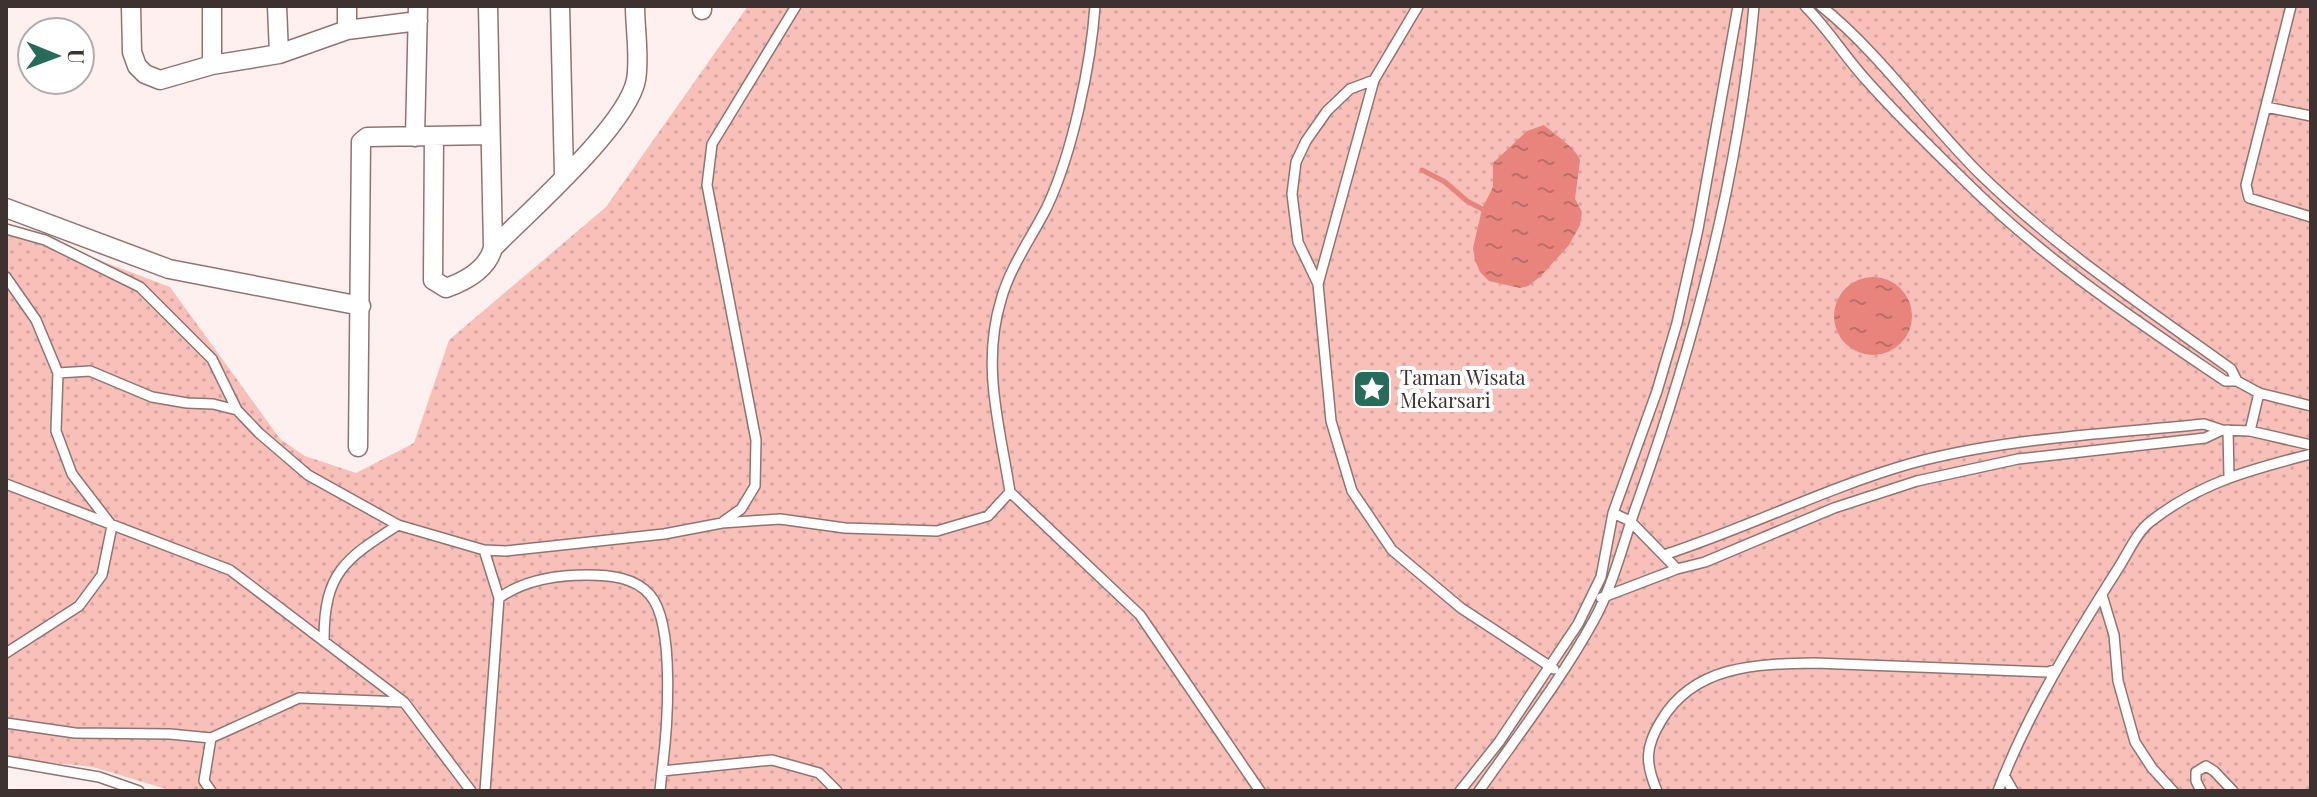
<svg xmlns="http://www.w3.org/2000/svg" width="2317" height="797" viewBox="0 0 2317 797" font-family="'Playfair Display',serif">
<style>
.park{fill:url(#park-dots)}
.water{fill:url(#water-ripples)}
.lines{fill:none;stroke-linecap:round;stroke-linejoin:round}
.stream{stroke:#e8847c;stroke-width:5}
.lane-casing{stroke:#907471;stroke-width:12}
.street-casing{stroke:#907471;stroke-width:21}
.lane{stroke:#fff;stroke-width:9}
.street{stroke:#fff;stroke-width:18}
.labels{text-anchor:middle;stroke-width:8;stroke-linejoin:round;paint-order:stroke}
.poi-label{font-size:20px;fill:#3e3231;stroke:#fff;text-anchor:start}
</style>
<defs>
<pattern id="park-dots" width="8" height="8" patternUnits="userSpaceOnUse" patternTransform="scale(2)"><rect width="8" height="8" fill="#f9bfb9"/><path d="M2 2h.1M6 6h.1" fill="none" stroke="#d6a5a0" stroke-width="1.8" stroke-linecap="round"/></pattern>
<pattern id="water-ripples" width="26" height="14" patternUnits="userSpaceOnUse" patternTransform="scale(2)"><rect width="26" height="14" fill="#e8847c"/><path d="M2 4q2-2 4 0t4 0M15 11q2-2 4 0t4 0" fill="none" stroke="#bd6d66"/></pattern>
</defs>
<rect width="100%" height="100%" fill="#fdf0ef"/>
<path class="park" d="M748 6H2311V791H173L93 767 6 758V225L170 287 280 439 305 456 356 473 414 443 449 340 606 207Z"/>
<path class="water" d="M1544 125C1554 134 1576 148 1580 160L1575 199 1582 212 1580 225 1569 245 1541 276 1528 286 1520 288 1489 281 1480 272 1475 260 1473 248 1482 209 1493 187V163L1527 131Z
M1834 316a39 39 0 1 1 78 0a39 39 0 1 1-78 0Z"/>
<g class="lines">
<path class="stream" d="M1422 170 1445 182 1467 201 1482 209"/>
<g class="lane-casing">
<path id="lane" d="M1418 6 1374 80 1318 284 1331 421 1352 491 1392 550 1461 608 1554 669
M1805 6C1828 29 1845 57 1867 81 1898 116 1932 149 1965 181 2043 259 2135 320 2225 381H2237L2259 393 2311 406
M1821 6C1879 52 1927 122 1981 175 2056 248 2146 308 2231 369L2237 381
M2291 6 2246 185 2249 198 2311 217
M2266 107 2311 116
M6 229 45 240 140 287 212 359 237 410
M6 277 36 320 58 373 90 371 152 397 187 403 213 404 237 410 259 433 308 475 398 525 484 550 506 551 664 534 722 523 780 519 845 528 937 531 988 516 1010 492C1000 427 981 366 1001 300 1010 267 1032 237 1047 207 1072 154 1091 65 1095 6
M1318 284 1298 242 1292 194 1296 162 1306 141 1327 111 1350 89 1374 80
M2228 430 2229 476
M2250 431 2259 393
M6 484 230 570 404 702 471 791
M1010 492 1140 615 1260 791
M1613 513 1630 521 1677 569
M724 521 741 509 755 486 756 440 707 185 712 144 796 6
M484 550 499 598C524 580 557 575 587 575 609 575 635 577 650 595 676 624 667 733 662 771L772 760 819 773 837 791
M1664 555C1747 528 1826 488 1909 464 2003 438 2107 434 2204 424L2222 430 2250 431 2311 445
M2102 595 2114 635 2118 681 2135 742 2152 768 2173 791
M1601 598 1677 569 1705 562 1834 508 1917 481 2018 459 2205 438 2222 430
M324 640C324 572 345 559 398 525
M6 653 79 606 102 575 112 526 72 474 56 431 58 373
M6 723 75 733 170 734 211 738
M6 761 99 777 139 791
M2004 775 2013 791
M211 791 204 781 211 738 299 698 404 702
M485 791 499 598
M660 791 662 771
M1460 791 1499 742 1578 624 1601 577 1613 513 1657 391 1677 323 1698 229 1738 6
M1479 791C1518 735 1561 680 1594 620 1614 584 1624 539 1638 501 1695 341 1739 175 1754 6
M1657 791C1645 763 1645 747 1661 721 1694 665 1756 664 1815 663L2048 672 2057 669
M1998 791C2028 712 2074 638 2119 567 2128 553 2137 532 2150 522 2199 483 2252 469 2311 454
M2201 791 2196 781V772L2206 766 2214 771 2233 791"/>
</g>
<g class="street-casing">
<path id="street" d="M131 6 132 52 137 66 145 74 160 80 212 65 279 54 347 30 418 21
M212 6V65
M277 6 279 54
M347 6V30
M560 6 564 175
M702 6V10
M434 136 433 280 446 288C466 281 487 270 493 248L488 6
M415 137 418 6
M6 208 169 269 361 306
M493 248C528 212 627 126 636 80 640 57 635 29 635 6
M358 447 361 142 367 137 490 135"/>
</g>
<use href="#lane" class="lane"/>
<use href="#street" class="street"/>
</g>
<defs>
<g id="sight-square" transform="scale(2)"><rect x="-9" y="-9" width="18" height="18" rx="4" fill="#286b5b" stroke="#fff"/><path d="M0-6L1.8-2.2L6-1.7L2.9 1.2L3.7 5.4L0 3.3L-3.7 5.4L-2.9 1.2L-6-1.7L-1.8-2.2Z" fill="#fff"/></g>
</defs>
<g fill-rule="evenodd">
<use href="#sight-square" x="1372" y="389"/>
</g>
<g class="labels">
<g class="poi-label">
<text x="1400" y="385">Taman Wisata<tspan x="1400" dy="23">Mekarsari</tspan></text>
</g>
</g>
<rect width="2317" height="797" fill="none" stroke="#3e3231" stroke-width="16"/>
<g transform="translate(56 56) rotate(91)"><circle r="38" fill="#ffffff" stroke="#b2adad" stroke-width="2"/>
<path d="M0-6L14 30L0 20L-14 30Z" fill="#286b5b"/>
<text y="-12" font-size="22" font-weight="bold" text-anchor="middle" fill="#3e3231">U</text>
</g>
</svg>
